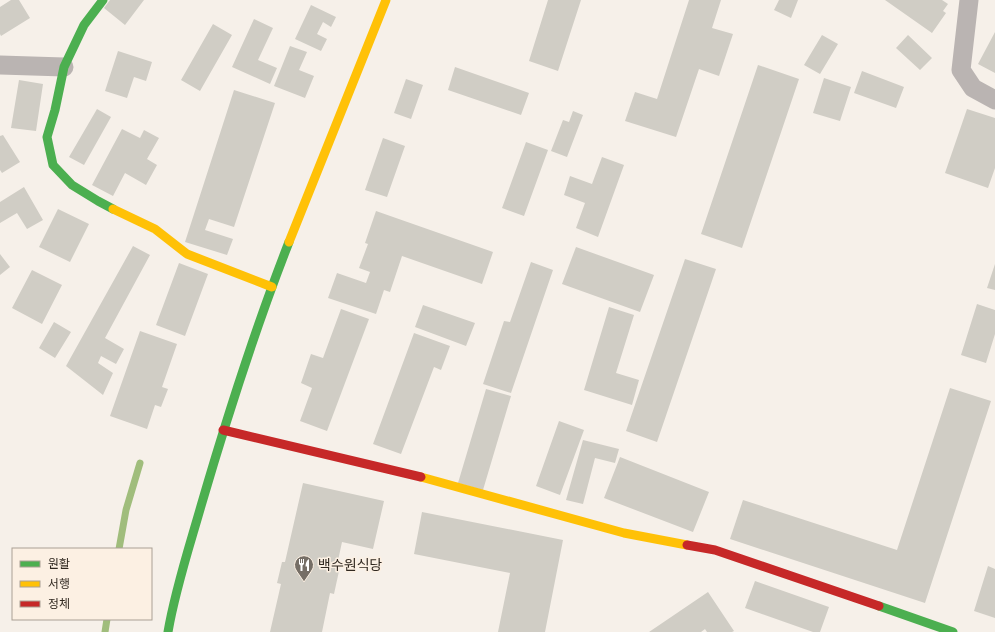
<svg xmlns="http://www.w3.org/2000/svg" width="995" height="632" viewBox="0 0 995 632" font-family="Overpass,'Noto Sans KR',sans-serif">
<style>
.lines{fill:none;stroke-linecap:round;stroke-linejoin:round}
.stream{stroke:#a0bd7c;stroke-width:7}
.building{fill:#d0cdc5}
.street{stroke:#bab4b2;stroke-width:19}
.fast{stroke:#4caf50;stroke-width:9}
.slow{stroke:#ffc107;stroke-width:9}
.jam{stroke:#c62828;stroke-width:9}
.labels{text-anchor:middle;stroke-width:3;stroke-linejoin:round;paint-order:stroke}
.poi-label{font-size:14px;fill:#302820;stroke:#fcf0e3;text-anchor:start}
</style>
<rect width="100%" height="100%" fill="#f6f0e9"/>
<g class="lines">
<path class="stream" d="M119 549 126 510 140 463
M105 632 107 619"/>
</g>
<path class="building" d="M11 0H19L30 18 1 36 0 34V7Z
M110 0H144L125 25 104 8Z
M548 0H581L558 71 529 61Z
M689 0H721L712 28 733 34 719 76 699 69 676 137 625 121 635 92 657 99Z
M779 0H798L791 18 774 10Z
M885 0H942L948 4 943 11 946 13 932 33Z
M311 5 336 17 331 27 323 22 317 34 327 39 321 51 295 39Z
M254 19 273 28 258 60 277 68 270 84 232 67Z
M213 24 232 35 200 91 181 80Z
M995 32V73L978 64Z
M822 35 838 44 820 74 804 65Z
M908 35 932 58 920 70 896 48Z
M290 46 307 52 299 70 314 76 305 98 274 86Z
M118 51 152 62 146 81 134 77 127 98 105 91Z
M758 65 799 79 742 248 701 234Z
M455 67 529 93 521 115 448 90Z
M862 71 904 87 896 108 854 93Z
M824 78 851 87 840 121 813 113Z
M406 79 423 85 411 119 394 113Z
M19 80 43 84 36 131 11 128Z
M234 90 275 103 234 227 209 219 205 230 233 239 227 255 185 242Z
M97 109 111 117 84 165 69 157Z
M967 109 995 118V168L988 188 945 173Z
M573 111 583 115 567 157 551 151 563 120 569 122Z
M122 129 140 138 144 130 159 138 147 159 157 165 146 185 125 173 113 196 92 185Z
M3 135 20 162 2 173 0 170V136Z
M383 138 405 146 387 197 365 190Z
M526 142 548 150 524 216 502 208Z
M602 157 624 165 598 237 576 228 585 203 564 195 570 176 592 184Z
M24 187 43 220 27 229 17 213 0 223V202Z
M58 209 89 224 70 262 39 247Z
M376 211 493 252 482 284 402 256 390 292 384 290 376 314 328 298 337 273 366 283 370 272 359 268 368 244 365 243Z
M133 246 150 255 105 338 124 349 116 364 101 356 98 363 113 373 103 395 66 366Z
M576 247 654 275 640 312 562 284Z
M0 254 10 267 0 275Z
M685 259 716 269 657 442 626 431Z
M531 262 553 270 511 393 483 384 504 321 510 322Z
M179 263 208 274 185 336 156 325Z
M995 264V290L987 288Z
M32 270 62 285 42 324 12 308Z
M977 304 995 310V334L986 363 961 355Z
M423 305 475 323 466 346 415 327Z
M609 307 634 315 616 373 639 380 632 405 584 390Z
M341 309 369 319 327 431 300 421 312 388 301 383 311 354 323 358Z
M54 322 71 332 55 358 39 348Z
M140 331 177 344 162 387 168 389 161 407 155 405 147 429 110 416Z
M414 333 450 346 441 370 434 367 401 454 373 444Z
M950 388 991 401 925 603 730 539 743 500 897 550Z
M486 389 511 396 483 490 458 483Z
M559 421 584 430 560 495 536 486Z
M583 440 619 449 615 463 595 458 583 504 566 500Z
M620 457 709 492 693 532 604 498Z
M303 483 384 501 373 549 342 542 336 570 339 571 334 594 330 593 322 632H270L281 584 277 583 282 562H285Z
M422 512 563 540 545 632H498L510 573 414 554Z
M988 566 995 569V618L974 611Z
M755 581 829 607 820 632H813L745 608Z
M708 592 734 631 732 632H707L705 629 701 632H649Z"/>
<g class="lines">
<path class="street" d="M969 0 961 70 973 88 995 100
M0 65 64 67"/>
<path class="fast" d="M103 0 84 25 64 67 55 110 47 137 53 165 72 185 98 201 113 209
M879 606 953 632
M168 632C175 590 189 548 201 506 227 417 255 329 289 242"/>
<path class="slow" d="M113 209 155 229 187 254 272 287
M289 242 386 0
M421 477 624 533 687 545"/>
<path class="jam" d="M223 430 421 477
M687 545 715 550 879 606"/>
</g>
<defs>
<g id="restaurant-pin" transform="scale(1)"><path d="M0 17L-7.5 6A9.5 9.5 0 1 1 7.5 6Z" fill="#756e66" stroke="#fcf0e3"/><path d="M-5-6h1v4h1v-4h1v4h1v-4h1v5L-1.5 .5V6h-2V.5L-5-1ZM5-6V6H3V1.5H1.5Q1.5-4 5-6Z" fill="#fff"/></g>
</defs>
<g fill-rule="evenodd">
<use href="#restaurant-pin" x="304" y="565"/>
</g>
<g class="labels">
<g class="poi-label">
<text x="318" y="570">백수원식당</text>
</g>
</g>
<rect x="12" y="548" width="140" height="72" fill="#fcf0e3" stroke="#aaa095"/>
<rect x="20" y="561" width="20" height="6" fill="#4caf50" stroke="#aaa095"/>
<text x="48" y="568" font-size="12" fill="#302820">원활</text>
<rect x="20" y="581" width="20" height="6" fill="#ffc107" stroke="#aaa095"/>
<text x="48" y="588" font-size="12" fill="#302820">서행</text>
<rect x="20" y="601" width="20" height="6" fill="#c62828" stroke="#aaa095"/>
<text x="48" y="608" font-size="12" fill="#302820">정체</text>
</svg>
